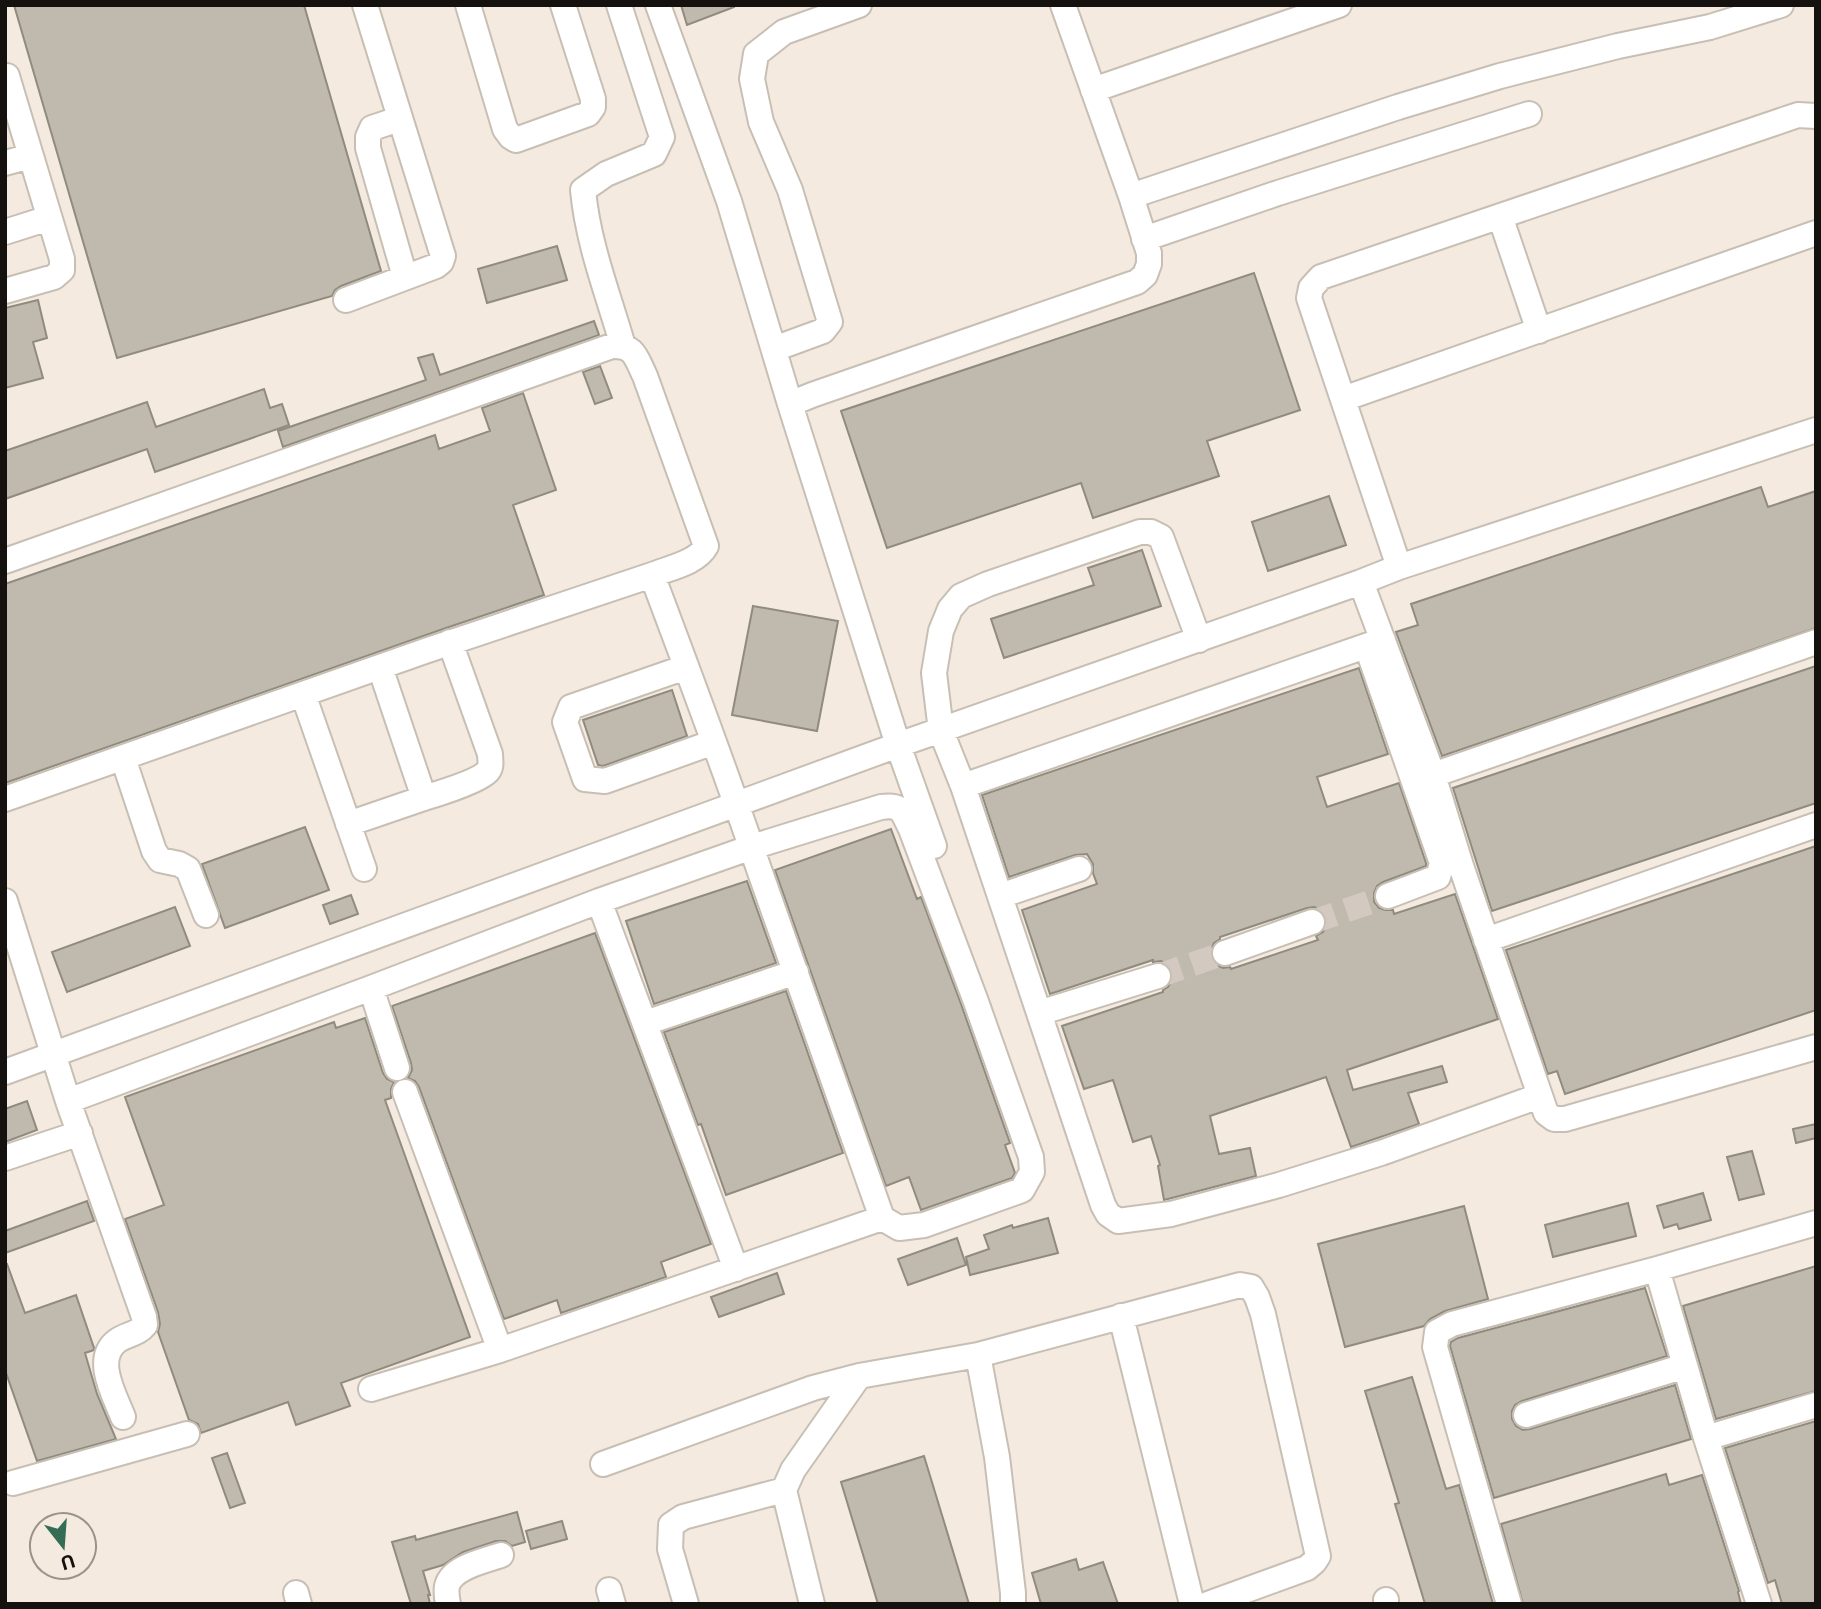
<svg xmlns="http://www.w3.org/2000/svg" width="1821" height="1609" viewBox="0 0 1821 1609" font-family="'Noto Sans',sans-serif">
<style>
.building{fill:#bfbaad;stroke:#908b7f;stroke-width:2;fill-rule:evenodd}
.lines{fill:none;stroke-linecap:round;stroke-linejoin:round}
.minor-tunnel{stroke:#d3c9c0;stroke-width:24;stroke-dasharray:24 12;stroke-linecap:butt}
.minor-casing{stroke:#c8bfb4;stroke-width:28}
.minor{stroke:#fff;stroke-width:24}
</style>
<rect width="100%" height="100%" fill="#f4eadf"/>
<path class="building" d="M14 5H304L381 271 341 286 335 290 332 296 117 358Z
M681 5H734V7L687 25Z
M557 246 567 280 487 303 478 269Z
M1254 273 1300 410 1207 441 1219 476 1093 518 1081 483 887 548 841 411Z
M38 300 47 338 33 342 43 378 5 388V308Z
M594 321 599 335 283 447 278 431 426 380 418 358 433 354 440 375Z
M600 366 612 398 595 404 583 372Z
M264 389 270 408 282 404 289 425 155 472 147 449 5 499V451L147 402 156 427Z
M523 393 556 490 513 505 544 595 446 628 5 783V584L435 435 439 449 490 431 482 408Z
M1761 487 1768 507 1816 491V628L1442 756 1396 632 1418 625 1411 604Z
M1329 496 1346 545 1268 571 1252 522Z
M1142 550 1161 606 1004 658 991 619 1094 585 1088 568Z
M753 606 838 621 817 731 732 715Z
M1816 666V803L1492 911 1453 788Z
M1359 668 1388 754 1317 777 1327 807 1399 783 1426 863V866L1383 882 1377 886 1374 893V902L1379 908 1385 910H1393L1394 914 1455 894 1498 1019 1347 1070 1353 1090 1442 1066 1447 1082 1408 1093 1419 1124 1351 1147 1326 1077 1210 1116 1219 1154 1250 1148 1256 1176 1164 1200 1158 1166 1160 1165 1151 1136 1133 1142 1113 1080 1084 1089 1062 1026 1163 992V990L1168 987 1172 980V971L1168 965 1161 961 1153 962V960L1050 994 1022 910 1097 884 1093 873V864L1087 854 1075 855 1009 877 982 795ZM1314 907 1322 911 1326 918V925L1323 932 1316 936 1318 940 1231 969 1230 967 1223 968 1216 965 1211 959V950L1214 943 1220 939V937L1307 908Z
M672 690 687 736 603 766 598 765 583 720Z
M305 827 329 890 225 928 202 864Z
M891 829 917 899 921 897 961 1004 1010 1143 1005 1145 1015 1173 1012 1178 921 1210 909 1177 886 1186 775 870Z
M1816 846V1010L1565 1094 1557 1071 1548 1074 1506 950Z
M747 881 776 963 654 1004 626 921Z
M351 895 358 914 330 924 323 905Z
M175 907 190 946 67 992 52 952Z
M595 933 711 1244 661 1262 666 1277 561 1313 557 1300 504 1319 419 1087 415 1081 408 1078 412 1070 411 1063 392 1006Z
M786 991 843 1153 726 1195 701 1124 698 1125 664 1032Z
M365 1018 383 1073 387 1079 394 1082 391 1089V1098L385 1100 470 1337 341 1383 350 1406 296 1425 288 1402 201 1433 198 1424 189 1420 158 1332 160 1324 158 1312 125 1219 164 1205 125 1097 334 1022 336 1028Z
M27 1101 37 1130 5 1142V1109Z
M1816 1124V1138L1796 1143 1793 1129Z
M1752 1151 1764 1194 1739 1200 1727 1157Z
M1703 1193 1711 1220 1679 1229 1677 1224 1664 1228 1657 1206Z
M87 1201 94 1221 5 1253V1231Z
M1628 1203 1636 1236 1553 1257 1545 1225Z
M1464 1206 1488 1299 1445 1311 1430 1319 1424 1326 1345 1347 1318 1244Z
M1048 1218 1058 1253 970 1275 966 1257 989 1249 984 1235 1012 1225 1013 1228Z
M957 1238 966 1265 908 1285 898 1259Z
M5 1264H7L25 1313 76 1295 94 1348V1350L85 1353 97 1394 116 1439 37 1461 5 1370Z
M1816 1266V1391L1716 1419 1683 1306Z
M777 1273 784 1294 719 1317 711 1297Z
M1645 1288 1667 1356 1522 1401 1515 1405 1512 1411V1419L1516 1426 1523 1430 1530 1429 1675 1385 1691 1439 1494 1498 1450 1346 1451 1342 1458 1338Z
M1412 1377 1446 1489 1459 1485 1493 1604H1425L1395 1504 1399 1503 1365 1391Z
M1816 1421V1604H1782L1775 1580 1768 1583 1725 1448Z
M227 1453 245 1503 230 1508 212 1458Z
M924 1456 969 1604H878L841 1482Z
M1666 1474 1669 1485 1702 1475 1739 1591 1738 1592 1741 1604H1523L1501 1524Z
M517 1512 525 1542 512 1546 505 1541H496L463 1552 443 1565 423 1571 430 1595H428L430 1604H411L392 1542 415 1536 416 1540Z
M562 1521 567 1539 531 1549 526 1531Z
M1076 1559 1079 1570 1103 1562 1118 1604H1041L1032 1573Z"/>
<g class="lines">
<path class="minor-tunnel" d="M1312 922 1388 896
M1158 976 1225 953"/>
<g class="minor-casing">
<path id="minor" d="M468 5 505 129 511 137 516 140 588 114 593 107V99L563 5
M619 5 662 137 654 154 606 174 583 190C588 244 608 294 623 346
M658 5 729 201 790 404 898 745 934 846
M5 77 7 76 9 83 62 259V270L54 277 5 291
M1093 90 1339 5
M399 119 372 128 368 137V148L405 277
M5 163 31 156
M1131 196 1398 107 1500 76 1618 46 1710 27 1781 5
M1500 216 1539 331
M5 232 49 218
M1144 239 1278 193 1529 114
M346 300 436 266 441 262 443 256 365 5
M774 349 823 331 830 322 790 190 761 122 752 79 756 54 784 32 859 5
M1343 399 1816 233
M790 404 812 395 1137 282 1145 275 1149 264V253L1131 196 1063 5
M1816 430 1399 567 1361 582 1433 775 1462 869 1546 1113 1554 1119H1565L1816 1047
M5 561 612 346C635 345 636 358 645 376L706 546C697 563 669 568 652 575 687 668 722 761 754 855L882 1218 899 1228 924 1225 1022 1190 1032 1172 1031 1157 975 999 911 829C902 812 903 804 881 807L752 847 599 901 371 988 68 1101
M1399 567 1309 298 1311 288 1321 277 1798 115 1816 116
M1367 647 1442 863 1438 877 1388 896
M380 667 424 798C437 794 480 781 488 771 492 766 490 760 490 754L450 642
M686 667 571 707 565 722 585 779 605 781 714 742
M303 694 364 869
M123 758 154 851 160 860 179 864 188 869 206 915
M1433 775 1816 642
M963 786 1383 640
M5 799 425 651 652 575
M348 824 424 798
M1000 896 1079 869
M5 901 68 1101 144 1317 145 1325C137 1335 126 1334 117 1341 93 1359 115 1396 123 1417
M599 901 736 1269
M1486 940 1816 825
M1225 953 1312 922
M1158 976 1039 1013 963 786 941 731 934 673 941 631 950 609 961 596 988 584 1140 532H1151L1161 537 1199 640
M371 988 397 1068
M1039 1013 1103 1205 1108 1214 1118 1221 1171 1214 1279 1185 1381 1153 1539 1096
M645 1023 796 972
M5 1072 898 745 1361 582
M405 1092 500 1350
M5 1158 80 1133
M1657 1269 1706 1438 1759 1604
M1121 1316 1192 1604
M371 1389 500 1350 882 1218
M1526 1415 1685 1366
M1706 1438 1816 1405
M603 1464 813 1388 859 1376 978 1355
M13 1483 187 1434
M609 1590 613 1604
M296 1593 299 1604
M448 1604C447 1599 446 1591 447 1586 452 1567 484 1561 501 1555
M686 1604 670 1549 671 1525 683 1517 784 1490
M812 1604 784 1490 793 1470 859 1376
M1013 1604V1593L997 1457 978 1355 1240 1285 1251 1287 1257 1297 1263 1314 1318 1556 1314 1562 1307 1568 1208 1604
M1386 1604V1600
M1509 1604 1435 1347 1437 1332 1452 1324 1657 1269 1816 1223"/>
</g>
<use href="#minor" class="minor"/>
</g>
<rect width="1821" height="1609" fill="none" stroke="#15110e" stroke-width="14"/>
<g transform="translate(63 1546) rotate(163)"><circle r="33" fill="#f4eadf" stroke="#9b938b" stroke-width="2"/>
<path d="M0-5L12 26L0 18L-12 26Z" fill="#346c54"/>
<text y="-10" font-size="19" font-weight="bold" text-anchor="middle" fill="#15110e">U</text>
</g>
</svg>
